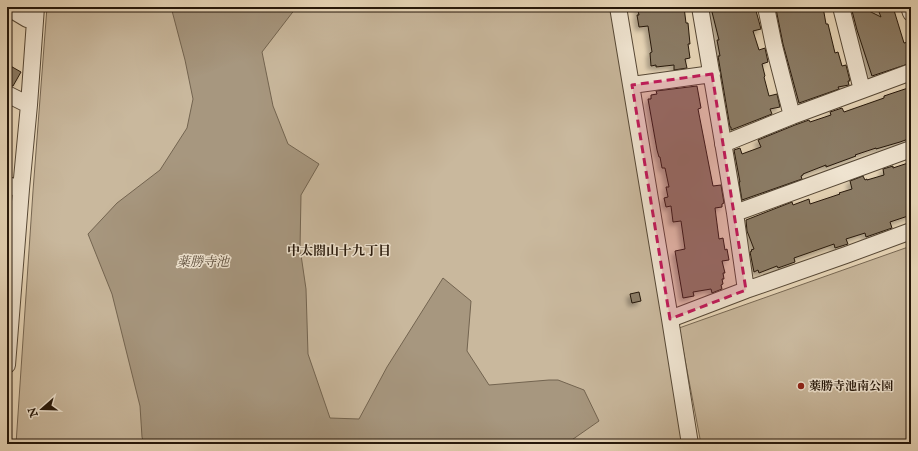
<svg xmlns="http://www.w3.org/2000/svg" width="918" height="451" viewBox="0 0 918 451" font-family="'IM FELL English','Noto Serif JP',serif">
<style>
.green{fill:#c9b89d;stroke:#776854}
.water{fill:#a7977f;stroke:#736450}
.building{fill:#8b7c66;stroke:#25170a;filter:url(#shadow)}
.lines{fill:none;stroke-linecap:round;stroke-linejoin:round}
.minor-casing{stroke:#564836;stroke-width:18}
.minor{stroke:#f1e6d3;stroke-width:16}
.marked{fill:#c2185b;fill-opacity:0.2;stroke:#c2185b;stroke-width:3;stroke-dasharray:8 5;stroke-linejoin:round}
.poi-dot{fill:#8f2418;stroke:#f1e6d3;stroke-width:1.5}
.labels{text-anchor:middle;stroke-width:3;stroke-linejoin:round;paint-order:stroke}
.poi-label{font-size:12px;font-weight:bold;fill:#25170a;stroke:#f1e6d3;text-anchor:start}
.neighbourhood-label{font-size:13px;font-weight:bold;fill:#25170a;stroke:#f1e6d3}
.water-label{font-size:13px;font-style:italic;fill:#594a39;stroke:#f1e6d3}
</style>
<defs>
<filter id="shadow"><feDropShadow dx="-3.5" dy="3.5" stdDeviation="2" flood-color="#0004"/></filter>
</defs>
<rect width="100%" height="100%" fill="#ead9bb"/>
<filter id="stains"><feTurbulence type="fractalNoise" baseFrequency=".005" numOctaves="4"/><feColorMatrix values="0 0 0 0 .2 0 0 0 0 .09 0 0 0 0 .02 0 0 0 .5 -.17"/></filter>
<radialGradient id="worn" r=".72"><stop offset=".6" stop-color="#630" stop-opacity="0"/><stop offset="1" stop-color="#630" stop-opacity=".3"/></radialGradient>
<path class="green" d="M47 7H619L690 444H16L33 191Z
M911 246V444H701L679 328Z"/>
<path class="water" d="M171 7H298L292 13 262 52 273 106 288 144 319 164 301 195 300 248 306 289 308 354 330 418 359 419 387 367 443 278 471 301 467 351 489 385 549 380H558L584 390 599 421 566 444H144L142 437 140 406 112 294 88 234 117 203 160 170 187 128 193 99 185 60Z"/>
<path class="building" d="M637 7H684L686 23H688L690 44H688L690 58 685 59 687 68 674 70V65L656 67V65L651 66 650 53 652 52 648 26 639 27 637 15H639Z
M716 7H755L761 29 753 31 759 50 765 48 768 62 762 64 765 76 764 77 769 96 777 94 780 107 770 109 772 114 731 130V127H730L718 56H720L717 40H719L711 8Z
M782 7H823L826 24H828L835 53 838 52 842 66 846 65 850 81H848L849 85 838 87 839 89 799 103 783 44 776 9Z
M851 7H861L881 17 877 7H893L904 43 908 42 909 43H911V63L872 76 857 30Z
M7 64 21 72 13 86 7 85Z
M697 86 701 108 698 109 713 186 721 185 724 203 722 204V207L715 208 719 239 723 238 725 250 727 249 729 260 722 261 725 273H723L724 279H722L723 284 721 285 722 289 712 293 711 289 693 292 694 296 683 298 675 251 685 249 681 221 673 222 671 206 666 207 664 198 668 197 666 187H669L665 168H662L660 157H659L657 150 648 99H651V95L657 94 656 91Z
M911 87V138L900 142 876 149V148L855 155 856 156 826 167V165L803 174V175L801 176 802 179 742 200 739 182H740L734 150 740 148 742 154 761 147 758 140 795 125 809 120 810 122 831 115 830 112 842 108 844 112 884 98V96Z
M911 162V215L890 222 892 228 866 237 865 233 846 239 848 244 835 248 834 244 794 258 795 262 778 268 777 266 759 273 758 270 754 272 750 252 752 251 751 250 754 249 747 231 746 220 792 202 793 205 809 199 810 204 840 194 839 193 852 189 850 181 863 176 865 180 867 179V180L884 175 883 169 893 166V168Z
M639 292 641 301 632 303 630 294Z"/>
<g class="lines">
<g class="minor-casing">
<path id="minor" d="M7 7 27 19 35 21
M618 7 670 319 690 444
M700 7 735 213 746 290
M766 7 774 46 792 116
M841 7 862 90
M909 7 911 13
M632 85 712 74
M7 94 29 105
M723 144 792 116 911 72
M7 185 21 189
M735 213 911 149
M670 319 746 290 846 255 911 231
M7 365 21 189 29 105 36 7"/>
</g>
<use href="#minor" class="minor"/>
</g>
<path class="marked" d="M712 74 746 290 670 319 632 85Z"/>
<circle class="poi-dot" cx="801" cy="386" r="4"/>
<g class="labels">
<g class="poi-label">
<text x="809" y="390">薬勝寺池南公園</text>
</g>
<g class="neighbourhood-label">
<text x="339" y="255">中太閤山十九丁目</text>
</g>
<g class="water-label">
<text x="203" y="266">薬勝寺池</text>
</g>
</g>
<rect width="918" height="451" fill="none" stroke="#ead9bb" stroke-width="24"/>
<rect x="8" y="8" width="902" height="435" fill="none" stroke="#25170a" stroke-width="2"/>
<rect x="12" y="12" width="894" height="427" fill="none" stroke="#25170a"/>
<g transform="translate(42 409) rotate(250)" stroke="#f1e6d3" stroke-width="3" paint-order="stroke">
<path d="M0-3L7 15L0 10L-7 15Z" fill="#25170a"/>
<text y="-6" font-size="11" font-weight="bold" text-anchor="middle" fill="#25170a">N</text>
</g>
<rect width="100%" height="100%" filter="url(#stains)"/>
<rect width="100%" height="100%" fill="url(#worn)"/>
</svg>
